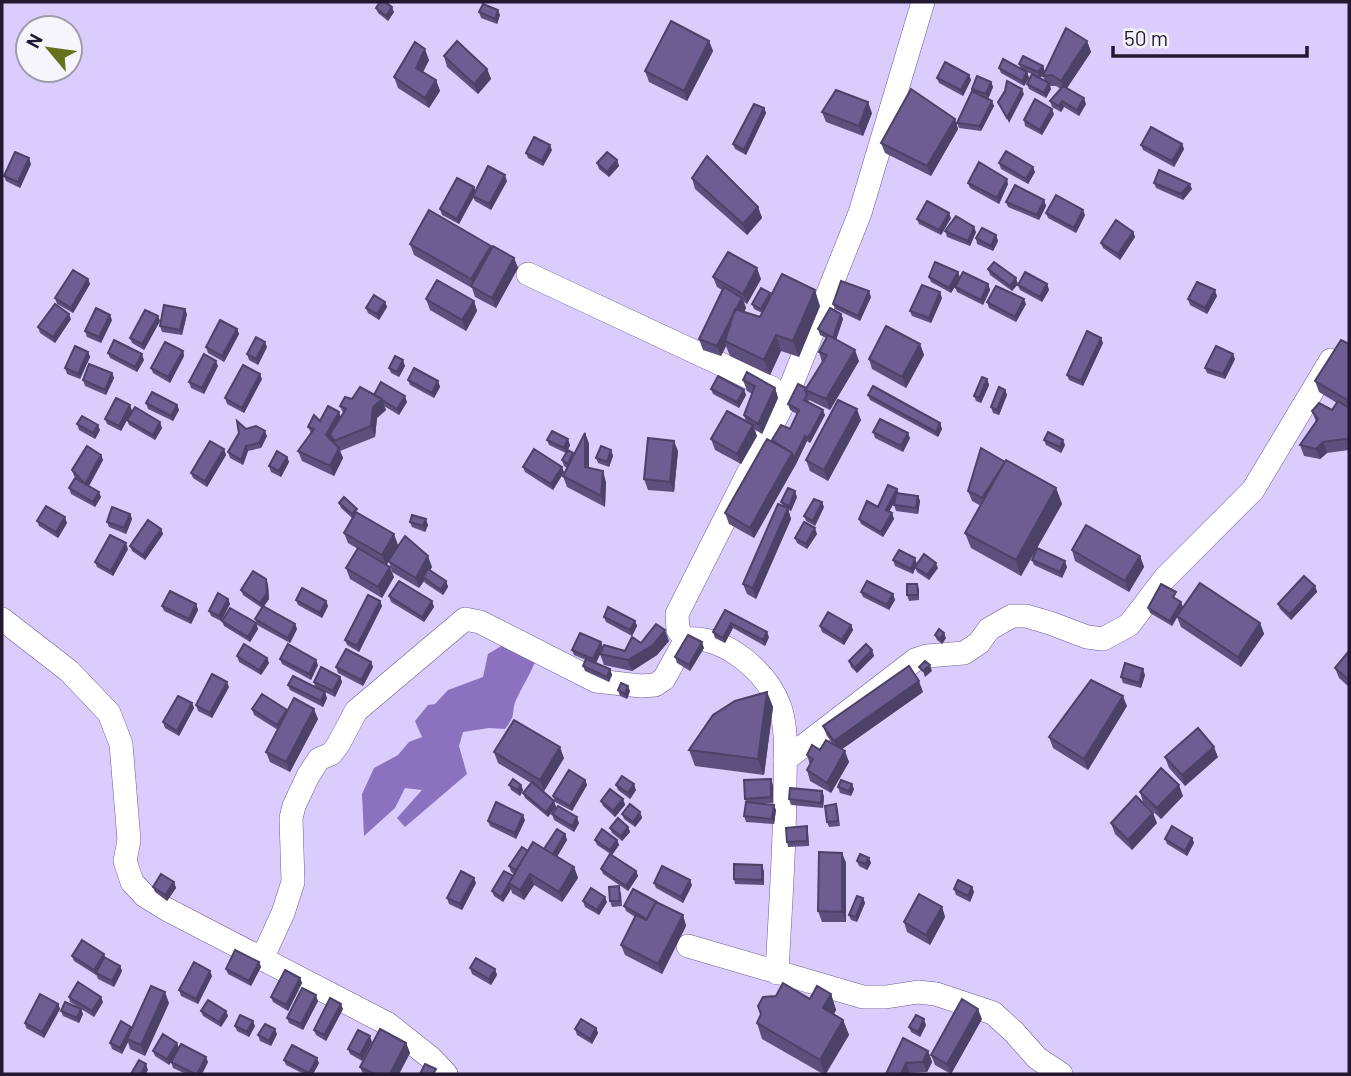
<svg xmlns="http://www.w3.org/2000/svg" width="1351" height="1076" viewBox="0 0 1351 1076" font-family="Barlow,sans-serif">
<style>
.water{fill:#8a72be}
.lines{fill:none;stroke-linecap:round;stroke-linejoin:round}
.minor-casing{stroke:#6d5d93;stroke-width:24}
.minor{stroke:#fff;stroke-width:23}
.wall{fill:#5e507e}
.shaded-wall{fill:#4c4167}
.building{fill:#6d5d93;stroke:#4c4167;stroke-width:2}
</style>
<rect width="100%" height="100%" fill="#daccfd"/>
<path class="water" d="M513 639 538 652C533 671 525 681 517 698 510 712 518 713 505 729L489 728 463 732 459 746 467 774 405 827 397 818 422 790 405 788 395 808 364 836 362 794 374 768 398 755 409 742 422 737 415 721 428 705 435 704 448 690 483 677 488 654Z"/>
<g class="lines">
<g class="minor-casing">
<path id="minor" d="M528 274 772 388
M2 619 69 671 109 713 121 744 129 840 125 861 132 882 145 896 168 910 388 1024 431 1058 446 1074
M686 639 678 630 677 614 787 396 860 213 923 2
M785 760 915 660 927 656 964 653 979 643 989 629 1012 616H1026L1050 623 1087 637 1103 639 1129 625 1165 578 1253 490 1331 360
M688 946 863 997H886L918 992 936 994 993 1013 1014 1032 1037 1058 1061 1074
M262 959 283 913 293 882 291 818 294 806 308 776 319 759 331 754 338 745 356 711 465 619 480 622 596 681 641 686 655 685 664 679 686 639C725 635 767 672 780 707 788 731 785 761 785 786 785 848 780 911 777 973"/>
</g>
<use href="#minor" class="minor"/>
</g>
<path class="wall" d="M376 8 394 12 388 21 378 13Z
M479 12 500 15 497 24 481 18Z
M709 41 713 51 687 101 649 82 645 71Z
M1087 41 1091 52 1067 88 1086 104 1079 116 1064 107 1061 112 1052 107 1050 101 1061 89 1056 86H1050L1051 89 1046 98 1029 89 1027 84 1045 81 1043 76 1045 72 1040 78 1023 70 1027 72 1029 78 1024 86 1001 73 999 68 1021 69 1019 64 1043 66 1045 72Z
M444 56 487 69 491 79 478 94 447 67Z
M429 60 423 72 436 80 440 91 429 108 398 88 394 77Z
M969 75 971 80 963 96 939 83 937 78Z
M991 82 993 87 988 99 994 106 981 131 959 128 957 123 973 91 972 89Z
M764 108 766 113 746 155 735 149 733 144Z
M822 112 872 113 863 136 826 122Z
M1054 114 1042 135 1025 126 1024 120Z
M955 119 958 129 931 176 885 153 881 143Z
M1182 144 1184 149 1174 167 1143 150 1141 145Z
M552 150 543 166 528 158 526 153Z
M617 160 619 166 609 177 599 169 597 163Z
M999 163 1035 172 1028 184 1001 169Z
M31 164 20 188 6 181 4 176Z
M692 178 758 207 762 218 747 235 695 189Z
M507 181 491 210 475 201 473 197 459 224 442 215 440 209 474 187 475 191Z
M968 183 1008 184 999 204 970 188Z
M1154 183 1192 189 1183 200 1156 188Z
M1044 200 1046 206 1039 220 1008 207 1006 202Z
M1046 213 1085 215 1076 233 1048 218Z
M951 218 941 235 919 224 917 219Z
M945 231 976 232 970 246 947 237Z
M1133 232 1135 237 1120 260 1103 248 1101 243Z
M996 235 998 241 993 251 977 244 976 238Z
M410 244 492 248 514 258 518 268 496 308 475 297 472 288 414 255Z
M988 269 1018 284 1012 291 990 275Z
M958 272 960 278 951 293 931 282 929 277Z
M713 277 761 279 747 304 744 302 746 308 744 312 760 317 762 313 754 309 752 304 770 293 771 296 820 306 799 357 781 351 770 375 730 356 726 346 721 356 703 350 699 339 722 290 717 287Z
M88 279 90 284 73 313 57 304 55 298Z
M988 284 990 290 983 305 957 292 955 287Z
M1047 284 1049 290 1042 302 1020 290 1018 285Z
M1217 296 1207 314 1190 305 1188 299Z
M871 297 860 321 835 309 833 304Z
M942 298 931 323 912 316 910 311Z
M426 299 474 301 477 311 466 331 430 310Z
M385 302 387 307 379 320 368 313 366 308Z
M987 302 1026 304 1016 322 989 308Z
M187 314 182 335 162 332 160 326Z
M841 314 843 319 836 340 859 361 830 410 809 400 808 402 825 415 810 443 807 441 796 464 754 538 729 524 725 513 773 442 772 440 790 429 797 414 790 410 788 404 806 388 822 362 819 352 826 338 820 335 818 329Z
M158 316 160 321 144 350 132 343 130 338Z
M71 319 55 343 40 333 38 327Z
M112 320 101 343 87 337 85 331Z
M237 329 239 334 224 362 208 353 206 347Z
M1103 343 1083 386 1069 380 1067 375Z
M920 344 924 355 906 388 872 369 869 359Z
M1349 344V450L1327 453 1320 459 1304 456 1300 445 1316 422 1312 411 1332 410 1337 403 1319 392 1315 381Z
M267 347 258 365 249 360 247 354Z
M183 351 184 356 170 383 153 373 151 368Z
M88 352 90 357 80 379 67 374 65 368Z
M108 353 144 360 137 372 110 358Z
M1235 359 1225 379 1207 373 1205 368Z
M218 366 204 394 191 388 189 382Z
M405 366 399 377 391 373 389 368Z
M112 373 114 378 106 395 85 386 83 380Z
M262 379 244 413 227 404 225 398Z
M987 379 989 385 981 403 976 401 974 396Z
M408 380 438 381 440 387 434 398 410 385Z
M743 380 775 388 778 398 762 434 754 429 757 436 741 464 715 450 711 439 746 422 744 415 752 394 747 391Z
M711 389 744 390 746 395 739 408 713 394Z
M1005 390 1007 395 999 415 993 413 991 407Z
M374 395 407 402 399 415 384 406 386 410 377 418 375 437 340 451 343 458 334 476 302 461 298 451 311 433 308 427 320 421 341 416 343 413 340 406 352 399Z
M868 395 940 423 942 429 938 437 870 400Z
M146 403 177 405 179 410 173 421 148 409Z
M130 405 132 411 121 431 107 424 105 419Z
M127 420 162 428 155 440 129 425Z
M861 420 828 481 810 471 806 460Z
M77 424 100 430 95 439 79 430Z
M246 429 267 436 261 448 248 451 243 465 230 458 228 452 239 433Z
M873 432 910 438 903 452 875 438Z
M585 433 589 444V468L606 482 605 507 567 487 563 476 567 468 564 466 562 460 566 453 549 445 547 440 570 445 567 452 574 455Z
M1044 440 1065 445 1061 453 1046 445Z
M224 449 226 455 207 487 193 478 191 473Z
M611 450 613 456 609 467 598 463 596 458Z
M678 451 674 492 648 490 644 479Z
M101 455 103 460 89 486 101 497 95 507 71 494 69 488 77 479 74 476 72 470Z
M287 457 289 462 281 477 271 472 269 466Z
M1005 462 1056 488 1062 504 1021 576 971 548 965 533 981 506 972 501 968 491Z
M523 467 564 472 553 490 525 472Z
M897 489 898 493 918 496 920 501 918 514 896 511 894 505 895 501 889 512 892 513 894 519 883 537 861 524 859 519 878 507Z
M797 497 791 511 788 510 791 519 756 599 747 594 743 584 783 506 781 502Z
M339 503 359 514 398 545 392 556 432 567 430 570 446 581 448 587 443 595 425 583 424 581 419 588 392 572 389 561 387 565 394 577 382 598 350 579 346 568 358 549 348 543 344 533 352 518 341 508Z
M824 507 815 526 806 521 804 516Z
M130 514 132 519 126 534 109 527 107 522Z
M37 521 67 523 58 538 39 526Z
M410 522 428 525 425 532 412 527Z
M161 529 163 534 145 560 132 551 130 546Z
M817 534 807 549 797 543 795 538Z
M128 549 113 576 97 567 95 562Z
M1072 550 1140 556 1144 567 1129 592 1075 561Z
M893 560 917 564 916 567 938 568 929 580 917 572 915 567 913 574 895 566Z
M1032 560 1067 567 1062 578 1034 565Z
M266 579 268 585 269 599 264 606 295 624 297 629 290 643 257 625 255 619 262 608 243 595 241 590Z
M1315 586 1317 592 1291 620 1280 609 1278 604Z
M919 589V600L909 601 907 595Z
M861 592 893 594 895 600 889 610 863 597Z
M389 596 432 601 434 607 424 622 391 602Z
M1178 598 1177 599 1183 607 1260 623 1264 634 1241 667 1181 627 1177 617 1172 626 1150 613 1148 608Z
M228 599 230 604 221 621 211 616 209 611Z
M296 600 326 601 328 606 322 618 298 605Z
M380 601 382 606 359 652 347 645 345 640Z
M196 604 198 610 191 624 164 611 162 606Z
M725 610 769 637 765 646 733 628 725 643 715 638 713 632Z
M604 617 635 621 637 626 632 636 606 622Z
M222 621 256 623 258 629 250 642 224 626Z
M851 625 853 630 844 645 822 632 820 626Z
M935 635 946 638 942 644 937 640Z
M669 641 657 655 632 671 604 665 600 654 625 651 641 643Z
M601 642 603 648 596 663 610 669 612 675 609 682 585 671 583 666 586 660 574 655 572 650Z
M704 648 690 671 677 663 675 657Z
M872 650 874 656 857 673 851 667 849 661Z
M1349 651V687L1339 678 1335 668Z
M237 656 267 658 269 663 261 675 239 662Z
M280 659 318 665 311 680 282 664Z
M371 662 373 667 363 686 338 673 336 667Z
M1145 675 1141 688 1123 683 1121 677Z
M340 677 342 682 335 697 315 687 314 682Z
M288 685 327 698 323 707 290 690Z
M229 687 212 718 198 711 196 705Z
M618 690 630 691 627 699 620 696Z
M767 692 773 707 764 775 695 766 689 750Z
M923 692 842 749 849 762 831 793 810 781 807 770 810 765 807 755 832 743 827 736 823 726Z
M192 703 194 708 179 736 165 728 163 722Z
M1127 706 1088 770 1053 748 1049 737Z
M252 709 287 712 318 719 290 772 270 762 266 752 278 730 254 715Z
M494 752 564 758 544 791 537 787 554 801 556 807 548 817 525 798 523 793 531 783 498 763Z
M1165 757H1218L1185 786 1169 768Z
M585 780 587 785 572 811 555 802 553 796Z
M509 785H521L523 790 520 796 511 790Z
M616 785 636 790 630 799 618 790Z
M773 785V803H760L776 810 774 824 746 822 744 816 746 802 745 799Z
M838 787 854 789 851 796 840 793Z
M1140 792 1183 796 1161 819 1143 802Z
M824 796 823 808 791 805 789 799Z
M623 799 625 805 615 817 603 806 601 801Z
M836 804 838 810 840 826 829 827 827 822Z
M640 812 642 818 635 827 624 819 622 814Z
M552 814 579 823 574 832 554 820Z
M525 820 516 839 490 826 488 821Z
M1111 823H1157L1132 850 1115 834Z
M628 827 630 832 622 841 612 833 610 828Z
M808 832 809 846 788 847 787 842Z
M565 834 567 840 557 857 574 867 578 878 562 902 534 885 524 900 512 893 511 889 503 902 494 896 492 891 513 876 514 874 511 872 509 866 528 851 544 849Z
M1192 838 1194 843 1187 856 1167 844 1165 839Z
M595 840H617L619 845 612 855 597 845Z
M842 853 846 863V922H822L818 911Z
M869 858 871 863 867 870 859 866 857 861Z
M601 869 636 871 638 876 628 891 603 874Z
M764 871V885L735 884 734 879Z
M174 882 176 888 167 901 155 892 153 887Z
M476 883 462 910 449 904 447 898Z
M654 883 692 885 683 903 656 888Z
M972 887 974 892 970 902 956 895 954 889Z
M621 892 622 906 612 907 610 901Z
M863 898 865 903 857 922 851 920 849 915Z
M583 901 607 902 599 915 585 907Z
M657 902 683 915 686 926 662 974 625 955 621 945 635 917 626 911 624 906Z
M942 907 945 917 930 945 907 932 904 922Z
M72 956 106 958 120 966 122 971 114 987 98 979 96 974V975L74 961Z
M259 962 261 967 251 986 228 974 226 969Z
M470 968 495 969 497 975 491 985 472 974Z
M212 976 198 1004 181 996 179 990Z
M300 978 302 983 288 1011 273 1002 271 997Z
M831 994 836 1010 834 1014 843 1020 849 1035 826 1074H823L762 1039 757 1023 810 999Z
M69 997 103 1002 94 1017 70 1002Z
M318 1001 303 1030 289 1023 287 1018Z
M169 1003 145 1056 130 1049 128 1042 122 1054 112 1049 110 1043 131 1027V1028Z
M58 1004 60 1009 44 1038 26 1028 25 1023Z
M81 1009 83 1014 79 1023 63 1016 61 1011Z
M343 1009 326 1041 316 1035 314 1030Z
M201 1011H226L228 1016 221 1027 203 1016Z
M982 1019 951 1074 935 1065 931 1055Z
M926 1025 920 1037 911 1032 909 1027Z
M235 1026H255L249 1037 237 1031Z
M596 1028 598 1033 592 1044 577 1035 575 1029Z
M277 1034 271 1046 260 1041 258 1035Z
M372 1042 362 1061 350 1054 348 1049Z
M406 1043 410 1053 399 1074H363L360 1067Z
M179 1048 208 1062 202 1074H186L173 1068 171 1062 177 1053 169 1065 155 1056 153 1051Z
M928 1051 932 1062 927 1072 886 1074Z
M284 1060 319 1063 313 1074H304L286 1065Z"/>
<path class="shaded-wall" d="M392 7 394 12 388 21 386 16Z
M498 10 500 15 497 24 495 19Z
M709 41 713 51 687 101 684 91Z
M1087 41 1091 52 1065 91 1061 81Z
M425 49 429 60 420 78 416 68Z
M1043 66 1045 72 1040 78 1038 72Z
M487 69 491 79 478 94 474 84Z
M1027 72 1029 78 1024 86 1022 81Z
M969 75 971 80 963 96 961 90Z
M436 80 440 91 429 108 425 98Z
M991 82 993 87 988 99 986 94Z
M1049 83 1051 89 1046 98 1044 93Z
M1022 89 1024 94 1009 123 1007 118Z
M1084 98 1086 104 1079 116 1077 110Z
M992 101 994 106 981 131 980 126Z
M1062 101 1064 107 1061 112 1059 106Z
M868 102 872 113 863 136 859 126Z
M764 108 766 113 746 155 744 150Z
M1052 109 1054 114 1042 135 1040 130Z
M955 119 958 129 931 176 927 166Z
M1182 144 1184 149 1174 167 1172 161Z
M550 145 552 150 543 166 542 161Z
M29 158 31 164 20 188 18 182Z
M617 160 619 166 609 177 607 172Z
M1033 167 1035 172 1028 184 1026 179Z
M505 175 507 181 491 210 489 204Z
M1007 179 1008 184 999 204 997 198Z
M1190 184 1192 189 1183 200 1181 194Z
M474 187 476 193 459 224 457 219Z
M1044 200 1046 206 1039 220 1037 215Z
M758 207 762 218 747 235 743 224Z
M1083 210 1085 215 1076 233 1074 228Z
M949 213 951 218 941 235 939 230Z
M974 227 976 232 970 246 968 241Z
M1133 232 1135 237 1120 260 1118 254Z
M996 235 998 241 993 251 991 246Z
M491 246 495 256 474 288 471 279Z
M514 258 518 268 496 308 492 298Z
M757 268 761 279 747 304 743 294Z
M958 272 960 278 951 293 949 288Z
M1016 278 1018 284 1012 291 1010 286Z
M88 279 90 284 73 313 71 308Z
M988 284 990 290 983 305 981 300Z
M1047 284 1049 290 1042 302 1040 297Z
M815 290 820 306 799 357 793 341Z
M1215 290 1217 296 1207 314 1205 308Z
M869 291 871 297 860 321 858 316Z
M940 292 942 298 931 323 929 318Z
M770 293 772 298 763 314 761 309Z
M742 298 746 308 728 342 725 341 726 346 721 356 717 346Z
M1024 299 1026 304 1016 322 1015 317Z
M474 301 477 311 466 331 462 320Z
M385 302 387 307 379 320 377 314Z
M185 309 187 314 182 335 180 330Z
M69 314 71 319 55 343 53 337Z
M841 314 843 319 835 343 833 338Z
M110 315 112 320 101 343 99 337Z
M158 316 160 321 144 350 142 344Z
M237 329 239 334 224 362 222 356Z
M776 335 781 351 770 375 764 360Z
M1101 338 1103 343 1083 386 1081 381Z
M265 342 267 347 258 365 256 359Z
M920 344 924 355 906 388 902 377Z
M855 350 859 361 830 410 826 399Z
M183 351 184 356 170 383 168 377Z
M88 352 90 357 80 379 78 374Z
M142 354 144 360 137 372 135 367Z
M1233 354 1235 359 1225 379 1223 374Z
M403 360 405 366 399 377 397 372Z
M216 361 218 366 204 394 202 388Z
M112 373 114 378 106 395 105 390Z
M260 374 262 379 244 413 242 408Z
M987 379 989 385 981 403 979 398Z
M438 381 440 387 434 398 432 393Z
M775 388 778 398 762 434 758 424Z
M744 390 746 395 739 408 737 402Z
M1005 390 1007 395 999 415 997 410Z
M405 396 407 402 399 415 397 409Z
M382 399 386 410 377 418 375 437 371 426 373 407Z
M130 405 132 411 121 431 119 426Z
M177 405 179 410 173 421 171 416Z
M857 409 861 420 828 481 824 470Z
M823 410 825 415 810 443 808 438Z
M339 412 343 422 330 434 333 440 329 446 326 435Z
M160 422 162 428 155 440 153 435Z
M940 423 942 429 938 437 936 432Z
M98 425 100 430 95 439 93 433Z
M753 425 757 436 741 464 737 454Z
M265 431 267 436 261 448 259 443Z
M585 433 589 444V478L585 467Z
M908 433 910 438 903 452 901 446Z
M805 436 807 441 796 464 754 538 750 528 792 453Z
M568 439 570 445 566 454 564 448Z
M1063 440 1065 445 1061 453 1060 447Z
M674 441 678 451 674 492 670 482Z
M1323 442 1327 453 1320 459 1316 449Z
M246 446 248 451 243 465 241 460Z
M339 448 343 458 334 476 330 466Z
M224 449 226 455 207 487 205 481Z
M611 450 613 456 609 467 607 462Z
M101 455 103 460 87 489 85 484Z
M287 457 289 462 281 477 279 471Z
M1006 462 986 508 982 498Z
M562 467 564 472 553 490 551 484Z
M603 471 606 482 605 507 601 496Z
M1056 488 1062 504 1021 576 1016 560Z
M897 489 899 494 887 515 886 510Z
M795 491 797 497 791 511 789 506Z
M99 492 101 497 95 507 93 502Z
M918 496 920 501 918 514 916 508Z
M822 502 824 507 815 526 813 521Z
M788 508 791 519 756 599 753 588Z
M892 513 894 519 883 537 881 532Z
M130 514 132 519 126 534 124 528Z
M65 517 67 523 58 538 56 532Z
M426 519 428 525 425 532 423 526Z
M815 528 817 534 807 549 806 544Z
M161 529 163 534 145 560 143 555Z
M394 534 398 545 386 565 382 555Z
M126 543 128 549 113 576 111 571Z
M428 556 432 567 425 579 423 577 424 581 419 588 416 578Z
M1140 556 1144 567 1129 592 1125 581Z
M915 558 917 564 913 574 911 569Z
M1065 561 1067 567 1062 578 1060 572Z
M936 563 938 568 929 580 927 575Z
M390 567 394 577 382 598 378 587Z
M266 579 268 585 269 599 262 609 260 603Z
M446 581 448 587 443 595 441 590Z
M917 584 919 589V600L918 595Z
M1315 586 1317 592 1291 620 1290 614Z
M893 594 895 600 889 610 887 605Z
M228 599 230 604 221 621 219 616Z
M326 601 328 606 322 618 320 613Z
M380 601 382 606 359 652 357 646Z
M432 601 434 607 424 622 422 617Z
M1181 602 1183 607 1172 626 1170 621Z
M196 604 198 610 191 624 189 619Z
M635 621 637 626 632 636 630 630Z
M256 623 258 629 250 642 248 637Z
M731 623 733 628 725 643 723 638Z
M1260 623 1264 634 1241 667 1238 657Z
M295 624 297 629 290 643 288 638Z
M851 625 853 630 844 645 842 640Z
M665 630 669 641 657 655 632 671 628 660Z
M767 632 769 637 765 646 763 640Z
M944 633 946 638 942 644 940 639Z
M601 642 603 648 595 665 593 659Z
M702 642 704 648 690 671 689 665Z
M872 650 874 656 857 673 855 668Z
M267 658 269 663 261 675 259 670Z
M316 660 318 665 311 680 309 674Z
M371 662 373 667 363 686 361 680Z
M930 665 932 671 925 677 923 671Z
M610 669 612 675 609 682 607 677Z
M1143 669 1145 675 1141 688 1139 683Z
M340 677 342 682 335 697 333 691Z
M919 681 923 692 838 752 834 741Z
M227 682 229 687 212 718 210 713Z
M628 686 630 691 627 699 625 694Z
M325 692 327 698 323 707 321 701Z
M767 692 773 707 764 775 758 759Z
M1123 696 1127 706 1088 770 1084 759Z
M192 703 194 708 179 736 177 731Z
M314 709 318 719 290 772 286 762Z
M287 710 289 715 279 730 277 725Z
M560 747 564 758 544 791 540 780Z
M1214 747 1218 757 1185 786 1182 775Z
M845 751 849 762 831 793 827 783Z
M771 779 773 785V803L771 797Z
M585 780 587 785 572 811 570 806Z
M634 784 636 790 630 799 628 793Z
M852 784 854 789 851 796 849 791Z
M521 785 523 790 520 796 518 790Z
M1179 785 1183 796 1161 819 1157 808Z
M822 791 824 796 823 808 821 803Z
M623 799 625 805 615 817 613 811Z
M554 801 556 807 548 817 546 812Z
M774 805 776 810 774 824 772 819Z
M640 812 642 818 635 827 633 822Z
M1153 813 1157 823 1132 850 1128 840Z
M523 815 525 820 516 839 515 833Z
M577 817 579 823 574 832 572 826Z
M807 826 808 832 809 846 807 841Z
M628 827 630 832 622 841 621 836Z
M565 834 567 840 553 863 551 857Z
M1192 838 1194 843 1187 856 1185 851Z
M617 840 619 845 612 855 610 850Z
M842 853 846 863V922L842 912Z
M869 858 871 863 867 870 865 864Z
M762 865 764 871V885L762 880Z
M574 867 578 878 562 902 559 892Z
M636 871 638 876 628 891 626 886Z
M530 874 534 885 524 900 520 890Z
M474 878 476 883 462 910 460 904Z
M690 880 692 885 683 903 681 897Z
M174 882 176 888 167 901 165 895Z
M509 883 511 889 503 902 501 897Z
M972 887 974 892 970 902 968 896Z
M605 897 607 902 599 915 597 910Z
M863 898 865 903 857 922 856 917Z
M942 907 945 917 930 945 926 935Z
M683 915 686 926 662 974 658 964Z
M104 954 106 959 96 975 94 970Z
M259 962 261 967 251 986 249 981Z
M120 966 122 971 114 987 112 981Z
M495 969 497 975 491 985 489 979Z
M210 971 212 976 198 1004 196 999Z
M300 978 302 983 288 1011 286 1005Z
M165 992 169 1003 145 1056 141 1045Z
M831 994 836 1010 829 1023 823 1008Z
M316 995 318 1001 303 1030 301 1024Z
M101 997 103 1002 94 1017 92 1011Z
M58 1004 60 1009 44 1038 42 1032Z
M341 1004 343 1009 326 1041 324 1035Z
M81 1009 83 1014 79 1023 77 1018Z
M978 1009 982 1019 951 1074 947 1064Z
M226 1011 228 1016 221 1027 219 1022Z
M924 1019 926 1025 920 1037 918 1032Z
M843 1020 849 1035 825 1074 820 1060Z
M253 1021 255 1026 249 1037 247 1032Z
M131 1027 133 1032 127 1039 128 1042 122 1054 120 1048Z
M596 1028 598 1033 592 1044 590 1039Z
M275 1029 277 1034 271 1046 269 1041Z
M370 1036 372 1042 362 1061 360 1055Z
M177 1043 179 1048 169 1065 167 1059Z
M406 1043 410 1053 399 1074H390Z
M928 1051 932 1062 927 1072 923 1062Z
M206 1057 208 1062 202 1074H197Z
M317 1058 319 1063 313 1074H310L309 1073Z
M906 1063 910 1074H901Z
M146 1064 148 1070 146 1074H141Z"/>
<path class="building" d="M380 2H385L392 7 386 16 376 8Z
M483 4 498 10 495 19 479 12Z
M671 21 709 41 684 91 645 71Z
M1066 28 1087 41 1061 81 1052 75 1043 76Z
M457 41 487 69 474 84 444 56Z
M415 42 425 49 416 68 436 80 425 98 394 77Z
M1023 56 1043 66 1038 72 1019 64Z
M1003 59 1027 72 1022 81 999 68Z
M945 62 969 75 961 90 937 78Z
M1032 74 1049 83 1044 93 1027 84Z
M977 76 991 82 986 94 972 89Z
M1007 81 1022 89 1007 118 998 102 1005 91Z
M1063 86 1084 98 1077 110 1062 101 1059 106 1050 101Z
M911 89 955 119 927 166 881 143Z
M836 90 868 102 859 126 822 112Z
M972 91 992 101 980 126 957 123Z
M1035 99 1052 109 1040 130 1024 120Z
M754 104 764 108 744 150 733 144Z
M1151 127 1182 144 1172 161 1141 145Z
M534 137 550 145 542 161 526 153Z
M1006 151 1033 167 1026 179 999 163Z
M15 152 29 158 18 182 4 176Z
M607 152 617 160 607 172 597 163Z
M707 156 758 207 743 224 692 178Z
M979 162 1007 179 997 198 968 183Z
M488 166 505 175 489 204 473 196Z
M1159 170 1190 184 1181 194 1154 183Z
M457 178 474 187 457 219 440 209Z
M1015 185 1044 200 1037 215 1006 202Z
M1056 195 1083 210 1074 228 1046 213Z
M927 201 949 213 939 230 917 219Z
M429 210 491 246 471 279 410 244Z
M956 216 974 227 968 241 945 231Z
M1116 220 1133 232 1118 254 1101 243Z
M982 228 996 235 991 246 976 238Z
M493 246 514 258 492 298 471 286Z
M728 252 757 268 743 294 713 277Z
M935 262 958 272 949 288 929 277Z
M994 262 1016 278 1010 286 988 269Z
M73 270 88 279 71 308 55 298Z
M963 272 988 284 981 300 955 287Z
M1025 272 1047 284 1040 297 1018 285Z
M782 274 815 290 793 341 776 335 764 360 725 341 735 309 760 317Z
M437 280 474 301 462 320 426 299Z
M841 281 869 291 858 316 833 304Z
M1197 282 1215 290 1205 308 1188 299Z
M922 285 940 292 929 318 910 311Z
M996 286 1024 299 1015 317 987 302Z
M724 287 742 298 717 346 699 339Z
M761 288 770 293 761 309 752 304Z
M374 295 385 302 377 314 366 308Z
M55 304 69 314 53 337 38 327Z
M164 305 185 309 180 330 160 326Z
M96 308 110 315 99 337 85 331Z
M830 308 841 314 833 338 818 329Z
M145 310 158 316 142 344 130 338Z
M220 320 237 329 222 356 206 347Z
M886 326 920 344 902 377 869 359Z
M1087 331 1101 338 1081 381 1067 375Z
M828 335 855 350 826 399 805 390 827 355 819 352Z
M256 337 265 342 256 359 247 354Z
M114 340 142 354 135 367 108 353Z
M1341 340 1349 344V401L1315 381Z
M165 342 183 351 168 377 151 368Z
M75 346 88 352 78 374 65 368Z
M1216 346 1233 354 1223 374 1205 368Z
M204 354 216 361 202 388 189 382Z
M395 356 403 360 397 372 389 368Z
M89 364 112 373 105 390 83 380Z
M243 365 260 374 242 408 225 398Z
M414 368 438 381 432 393 408 380Z
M747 372 775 388 758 424 744 415 755 386 743 380Z
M718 376 744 390 737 402 711 389Z
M982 377 987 379 979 398 974 396Z
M381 382 405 396 397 409 374 395Z
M798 384 806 388 805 390 807 395 804 400 823 410 808 438 805 436 794 458 792 453 772 440 781 425 790 429 799 410 788 404Z
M873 386 940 423 936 432 868 395Z
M360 387 382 399 373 407 371 426 334 441 330 434 346 409 340 406 345 397 352 399Z
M999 387 1005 390 997 410 991 407Z
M152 392 177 405 171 416 146 403Z
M116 398 130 405 119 426 105 419Z
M838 400 857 409 824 470 806 460Z
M1338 401 1349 408V440L1345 439 1323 442 1316 449 1300 445 1318 419 1312 411 1319 403 1332 410Z
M328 406 339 412 326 435 339 448 330 466 298 451 314 429 308 427 314 415 320 421Z
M135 407 160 422 153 435 127 420Z
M727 411 753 425 737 454 711 439Z
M82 416 98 425 93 433 77 424Z
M880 419 908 433 901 446 873 432Z
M237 421 246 429 256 426 265 431 259 443 246 446 241 460 228 452 239 433Z
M552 431 568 439 564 448 547 440Z
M1048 432 1063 440 1060 447 1044 440Z
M585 433V467L603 471 601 496 563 476Z
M648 438 674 441 670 482 644 479Z
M767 439 792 453 750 528 725 513Z
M210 441 224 449 205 481 191 473Z
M87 446 101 455 85 484 72 470Z
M601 446 611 450 607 462 596 458Z
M981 448 1005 462 982 498 968 491Z
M534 449 562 467 551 484 523 467Z
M568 450 573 453 568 464 562 460Z
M277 451 287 457 279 471 269 466Z
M1006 460 1056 488 1016 560 965 533Z
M75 478 99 492 93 502 69 488Z
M888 485 897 489 886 510 892 513 881 532 859 519 867 501 878 507Z
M788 488 795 491 789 506 781 502Z
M896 493 918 496 916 508 894 505Z
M344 497 357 509 352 514 339 503Z
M814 499 822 502 813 521 804 516Z
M778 504 788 508 753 588 743 584Z
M46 506 65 517 56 532 37 521Z
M112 507 130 514 124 528 107 522Z
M356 512 394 534 382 555 344 533Z
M412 515 426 519 423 526 410 522Z
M148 520 161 529 143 555 130 546Z
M804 522 815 528 806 544 795 538Z
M1086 525 1140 556 1125 581 1072 550Z
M110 535 126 543 111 571 95 562Z
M405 536 428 556 416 578 388 561Z
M358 548 390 567 378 587 346 568Z
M1037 548 1065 561 1060 572 1032 560Z
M899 550 915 558 911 569 893 560Z
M924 554 936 563 927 575 915 567Z
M428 569 446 581 441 590 423 577Z
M253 571 266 579 267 593 260 603 241 590Z
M1304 576 1315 586 1290 614 1278 604Z
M399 581 432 601 422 617 389 596Z
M867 581 893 594 887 605 861 592Z
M1200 583 1260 623 1238 657 1177 616Z
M907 584H917L918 595H907Z
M1161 584 1176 592 1173 597 1181 602 1170 621 1148 608Z
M302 588 326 601 320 613 296 600Z
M170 591 196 604 189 619 162 606Z
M218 593 228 599 219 616 209 611Z
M368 595 380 601 357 646 345 640Z
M263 606 295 624 288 638 255 619Z
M608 607 635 621 630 630 604 617Z
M230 608 256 623 248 637 222 621Z
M725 610 767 632 763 640 731 623 723 638 713 632Z
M828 612 851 625 842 640 820 626Z
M656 624 665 630 653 645 628 660 600 654 604 645 625 651 632 637 641 643Z
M939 629 944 633 940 639 935 635Z
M580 633 601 642 593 659 572 650Z
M688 635 702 642 689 665 675 657Z
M244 644 267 658 259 670 237 656Z
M288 644 316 660 309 674 280 659Z
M866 644 872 650 855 668 849 661Z
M346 649 371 662 361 680 336 667Z
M1349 651V680L1335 668Z
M586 659 610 669 607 677 583 666Z
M925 661 930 665 923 671 919 667Z
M1125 663 1143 669 1139 683 1121 677Z
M909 666 919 681 834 741 823 726Z
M321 667 340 677 333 691 314 682Z
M212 674 227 682 210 713 196 705Z
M293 676 325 692 321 701 288 685Z
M1091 680 1123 696 1084 759 1049 737Z
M621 683 628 686 625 694 618 690Z
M767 692 758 759 689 750 713 715 735 701Z
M262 694 287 710 277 725 252 709Z
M178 696 192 703 177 731 163 722Z
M294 698 314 709 286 762 266 752Z
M514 720 560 747 540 780 494 752Z
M1198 728 1214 747 1182 775 1165 757Z
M826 740 845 751 827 783 807 770 813 759 807 755 812 745 820 750Z
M1161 768 1179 785 1157 808 1140 792Z
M569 770 585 780 570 806 553 796Z
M622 776 634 784 628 793 616 785Z
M513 779 521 785 518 790 509 785Z
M771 779V797L745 799 744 780Z
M841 780 852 784 849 791 838 787Z
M532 782 554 801 546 812 523 793Z
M790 788 822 791 821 803 789 799Z
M610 789 623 799 613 811 601 801Z
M1136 796 1153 813 1128 840 1111 823Z
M496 802 523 815 515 833 488 821Z
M746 802 774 805 772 819 744 816Z
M630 804 640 812 633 822 622 814Z
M836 804 838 821 827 822 825 806Z
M558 806 577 817 572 826 552 814Z
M618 818 628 827 621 836 610 828Z
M807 826V841L787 842 786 828Z
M1172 826 1192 838 1185 851 1165 839Z
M557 829 565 834 553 854 544 849Z
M602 829 617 840 610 850 595 840Z
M533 842 574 867 559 892 530 874 520 890 509 883Z
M522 847 528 851 516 870 509 866Z
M819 852 842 853V912L818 911Z
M610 854 636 871 626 886 601 869Z
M860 854 869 858 865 864 857 861Z
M734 864 762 865V880L734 879Z
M662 866 690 880 681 897 654 883Z
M461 871 474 878 460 904 447 898Z
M504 871 513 876 501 897 492 891Z
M161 874 174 882 165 895 153 887Z
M958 880 972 887 968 896 954 889Z
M619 886 620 901H610L609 887Z
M591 888 605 897 597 910 583 901Z
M633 889 657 902H656L647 919 624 906Z
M919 894 942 907 926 935 904 922Z
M857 896 863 898 856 917 849 915Z
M656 902 683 915 658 964 621 945 636 915 646 920Z
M82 940 104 954 94 970 72 956Z
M235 950 259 962 249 981 226 969Z
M104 957 120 966 112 981 96 973Z
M476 958 495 969 489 979 470 968Z
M194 962 210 971 196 999 179 990Z
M285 970 300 978 286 1005 271 997Z
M78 982 101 997 92 1011 69 997Z
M783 983 810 999 817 986 831 994 823 1008 843 1020 820 1060 757 1023 761 1014 758 1006 763 997 776 996Z
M151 986 165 992 141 1045 127 1039Z
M302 988 316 995 301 1024 287 1018Z
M40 994 58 1004 42 1032 25 1023Z
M330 998 341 1004 324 1035 314 1030Z
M962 999 978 1009 947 1064 931 1055Z
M208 1000 226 1011 219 1022 201 1011Z
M65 1002 81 1009 77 1018 61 1011Z
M240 1015 253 1021 247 1032 235 1026Z
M916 1015 924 1019 918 1032 909 1027Z
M581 1019 596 1028 590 1039 575 1029Z
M121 1021 131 1027 120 1048 110 1043Z
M265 1024 275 1029 269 1041 258 1035Z
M380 1029 406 1043 390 1074H375L360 1067Z
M358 1030 370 1036 360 1055 348 1049Z
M163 1034 177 1043 167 1059 153 1051Z
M903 1038 928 1051 923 1062 906 1063 901 1074H886Z
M181 1044 206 1057 197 1074H195L171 1062Z
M292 1045 317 1058 309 1073 284 1060Z
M139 1060 146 1064 141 1074H131Z
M425 1064 436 1069 433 1074H420Z"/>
<rect width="1351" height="1076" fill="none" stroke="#201930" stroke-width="7"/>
<g transform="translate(49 49) rotate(299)"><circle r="33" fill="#f6f5fb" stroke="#a09daa" stroke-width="2"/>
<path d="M0-5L12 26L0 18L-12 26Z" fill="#65711b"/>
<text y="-10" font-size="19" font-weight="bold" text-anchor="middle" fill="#201930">N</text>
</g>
<path d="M1113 46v10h194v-10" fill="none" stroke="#201930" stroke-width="3.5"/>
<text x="1124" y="46" font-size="21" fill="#201930" stroke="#f6f5fb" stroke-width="5" paint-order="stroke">50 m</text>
</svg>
